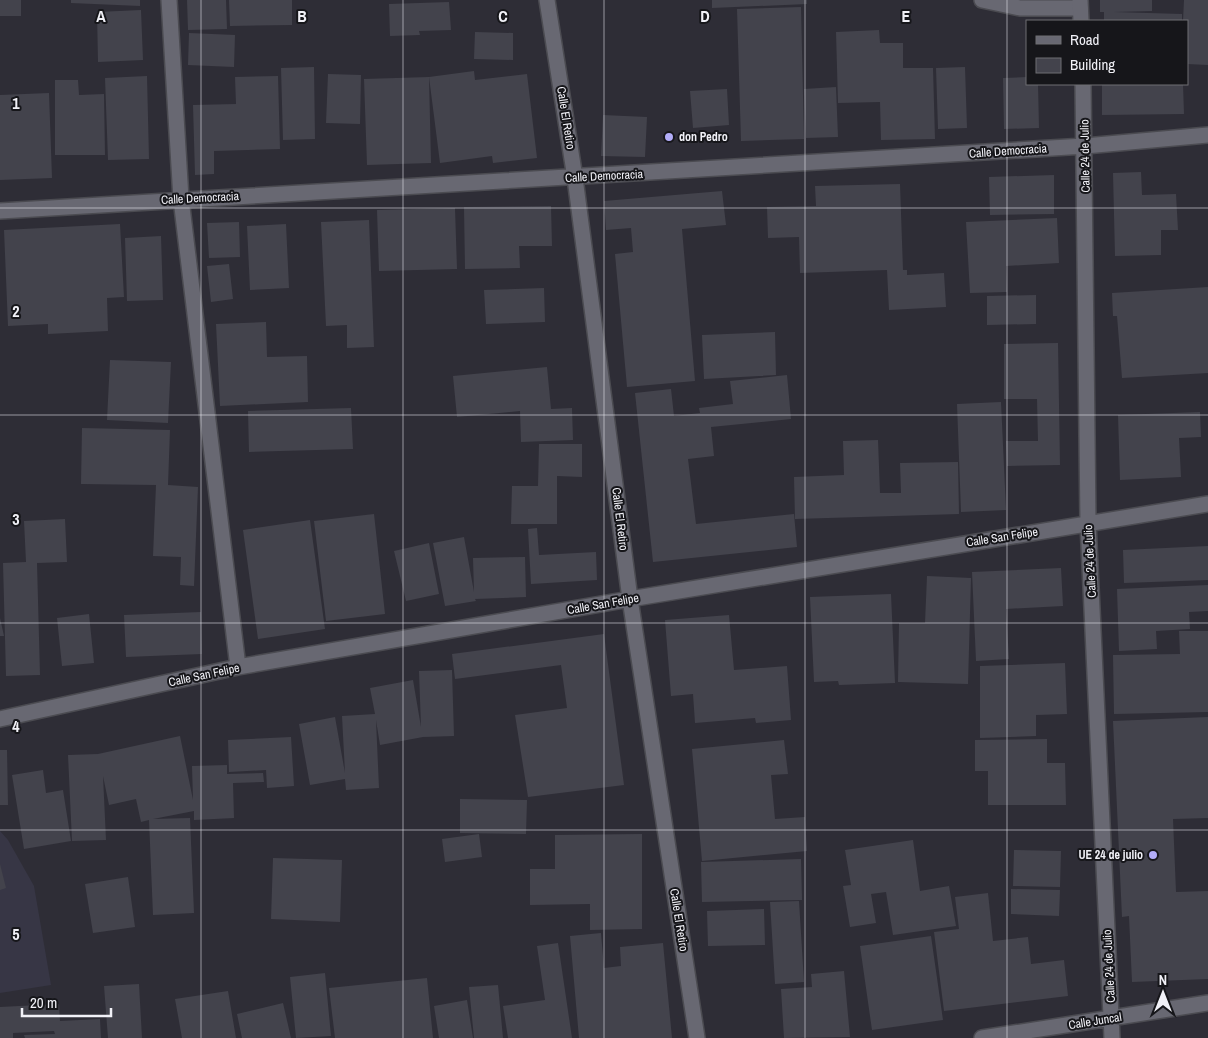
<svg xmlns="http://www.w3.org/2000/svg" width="1208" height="1038" viewBox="0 0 1208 1038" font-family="'Archivo Narrow',sans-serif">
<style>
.built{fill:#373645}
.building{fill:#43434c}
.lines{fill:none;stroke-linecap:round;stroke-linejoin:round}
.lane-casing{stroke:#4b4b51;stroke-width:18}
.street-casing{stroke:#4b4b51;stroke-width:18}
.lane{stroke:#686872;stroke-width:15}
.street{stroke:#686872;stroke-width:15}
.grid{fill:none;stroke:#f1f1f7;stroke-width:1;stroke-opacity:0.55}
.poi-dot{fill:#b3adf9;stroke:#16161a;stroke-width:2}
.labels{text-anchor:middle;stroke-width:4;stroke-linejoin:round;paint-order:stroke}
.street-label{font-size:12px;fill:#f1f1f7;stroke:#16161a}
.poi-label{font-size:12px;font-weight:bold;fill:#f1f1f7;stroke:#16161a;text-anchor:start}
.grid-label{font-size:16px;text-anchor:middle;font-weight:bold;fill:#f1f1f7;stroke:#16161a;stroke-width:4;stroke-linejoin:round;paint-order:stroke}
</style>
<rect width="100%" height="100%" fill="#2e2d36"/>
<path class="built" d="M0 831 8 840 34 886 51 985 0 993Z"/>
<path class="building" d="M0 0H21V16H0Z
M71 0H140V6L71 3Z
M187 0H226L227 29 188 30Z
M229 0H292V25L230 26Z
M712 0H807V4L712 8Z
M1100 0H1152V11L1114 12 1182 14V21H1104V12H1100Z
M1184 0H1208V65L1187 64V21H1183Z
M449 2 451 30 419 31 420 35 390 36 389 4Z
M801 7 804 139 741 141 737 9Z
M141 10 143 60 98 62 97 12Z
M879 30 880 43H903V68H933L935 139 881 140 880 102 838 103 836 32Z
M475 32 513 33V60L474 59Z
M189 33 235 35 234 67 188 65Z
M314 67 315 139 283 140 281 68Z
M965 67 967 128 938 129 936 68Z
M474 71 475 80 527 74 537 158 493 163 492 156 440 163 429 77Z
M328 74 361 75 360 124 326 123Z
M147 76 149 159 108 160 105 78Z
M278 76 280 149 214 151V174L195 175 193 105 236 104 235 77Z
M429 77 431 163 367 165 364 79Z
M1027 77V84H1038L1039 128 1004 129 1003 78Z
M55 80H78L79 95 104 94 105 155H55Z
M1102 84H1183L1184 114 1102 115Z
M836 87 838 137 806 138 804 89Z
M727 89 729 125 693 128 690 91Z
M49 93 52 178 0 180V95Z
M603 115 647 117 645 157 601 156Z
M1141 172 1142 195 1176 194 1178 230H1161V255L1115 256 1113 173Z
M1054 175V214L990 215 989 177Z
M900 184 903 270H907V275L944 273 946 307 889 310 887 270 800 273 799 237 768 238 767 207 816 206 815 186Z
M722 191 726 225 682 229 695 381 627 387 615 254 633 252 631 228 606 230 604 201Z
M551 206 552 246H519L520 268 465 269 464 207Z
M455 208 457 269 379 271 377 210Z
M1057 218 1059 263 1006 266 1007 292 970 293 966 222Z
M369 220 374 347 347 348V325L326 326 321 222Z
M239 222 240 257 209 258 207 223Z
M120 224 124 297 107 298 108 331 48 334V324L8 326 4 230Z
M286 224 289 288 250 290 247 226Z
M161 236 163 300 127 301 125 238Z
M229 264 233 299 211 302 207 266Z
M1208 287V373L1122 378 1117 316H1113L1112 293Z
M544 288 545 322 486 324 484 290Z
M1036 295V324L987 325V296Z
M266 322 267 357 307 356 308 402 220 406 216 324Z
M775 332 776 375 704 379 702 335Z
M1058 343 1060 465 1007 466 1006 441H1038L1037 399H1004V344Z
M110 360 171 362 168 423 107 420Z
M547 367 551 409 572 408 573 440 521 442 520 411 457 417 453 376Z
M787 375 791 419 711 427 714 456 688 459 696 524 794 514 797 547 653 562 635 393 671 389 674 416 700 413 699 408 733 404 730 381Z
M1001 402 1006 510 961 512 957 404Z
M351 408 353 449 249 452 248 411Z
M1200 412 1201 437 1179 438 1181 477 1120 480 1118 415Z
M82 428 170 430 168 485 198 487 194 586 180 585 181 557 153 556 156 485 81 484Z
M878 440 880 493H901L900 463 958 462 959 514 795 519 794 477 844 475 843 441Z
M539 444H582V477L557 476V524H511L512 486H538Z
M374 514 385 614 326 621 314 521Z
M65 519 67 562 37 563 40 675 6 676 3 563 26 562 24 521Z
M310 520 325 629 258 639 243 530Z
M537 528 539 555 596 552 597 580 531 584 528 529Z
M464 537 474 592 473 558 525 557 526 597 475 599 476 601 445 606 433 543Z
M429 543 439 594 406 601 394 551Z
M1208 546V580L1124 583 1123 550Z
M1061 568 1063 606 1006 609 1009 659 976 661 972 572Z
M927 576 971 578 968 684 898 682 899 623H925Z
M1208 585V611L1189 612 1190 629 1156 631 1157 649 1119 651 1117 589Z
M891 594 895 683 839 685 838 681 814 682 810 597Z
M201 612 202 654 126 657 124 615Z
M89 614 94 663 62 666 57 618Z
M729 615 734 670 787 666 791 720 756 723 755 718 695 723 693 694 671 696 665 620Z
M0 618 4 636H0Z
M1179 631H1208V712L1114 714 1113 655 1180 654Z
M604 634 624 785 528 797 515 715 567 708 561 665 455 679 452 654Z
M1065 663 1067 714 1036 715V736L980 738V666Z
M452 670 454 736 423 737 380 745 376 720 379 788 346 790 345 779 310 785 299 724 335 717 345 773 342 716 375 714 370 688 413 680 421 727 419 671Z
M1208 717V818L1173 819 1176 892 1208 891V979L1132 982 1129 916 1122 917 1113 721Z
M180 736 193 800 192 766 227 765V774L263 773 264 782 233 783 234 818 194 820V811L153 819 190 818 194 913 153 915 149 820 141 822 136 799 109 805 103 776 106 840 72 841 68 755 98 754Z
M291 737 294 786 267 788 266 770 229 772 228 740Z
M1047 739V763H1065L1066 805H988V771H975V740Z
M784 740 788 774 771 775 775 819 805 817 807 851 702 861 692 749Z
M0 750H7L8 805H0Z
M43 770 46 793 63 790 71 841 24 849 12 775Z
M460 799 527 800 526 834 460 833Z
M479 834 482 857 445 862 442 839Z
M642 834V929L590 930V904L530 905V869H555V835Z
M913 840 920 891 949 886 956 926 893 935 886 892 871 894 876 923 850 927 843 886 851 885 845 850Z
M1014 850 1061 851 1060 887 1013 886Z
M273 858 342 860 340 922 271 919Z
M801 859 802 900 702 902 701 862Z
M0 864 6 888 0 890Z
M128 877 135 927 93 933 85 884Z
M1011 889 1060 890 1059 916 1011 914Z
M988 893 993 941 1028 937 1031 964 1064 960 1068 996 944 1011 934 932 959 929 955 897Z
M799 901 804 982 775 984 770 902Z
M764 909 765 945 708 946 707 911Z
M601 933 604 968 621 966 620 947 663 943 672 1038H579L570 936Z
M931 936 943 1020 872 1030 860 946Z
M558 943 572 1038H508L503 1006 545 1000 537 946Z
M844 971 850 1037 784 1038 781 989 812 987 811 974Z
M325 973 331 1036 296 1038 290 977Z
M427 978 433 1038H335L329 988Z
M139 984 142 1038H108L104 986Z
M498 985 503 1038H474L469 987Z
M228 991 236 1038H182L175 999Z
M467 1000 473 1038H439L434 1006Z
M283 1003 291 1038H242L237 1014Z
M59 1004 60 1021 100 1019 101 1038H25L24 1035 55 1034 54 1031 13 1033V1038H0V1007Z"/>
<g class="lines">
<g class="lane-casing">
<path id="lane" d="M982 0 1020 8H1080"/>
</g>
<g class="street-casing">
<path id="street" d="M169 0 181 199 238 667
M547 0 575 178 630 599 697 1038
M1080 0 1081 21
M1083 84 1088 523 1112 1038
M0 211 1085 146 1208 135
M0 719 238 667 630 599 1208 504
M982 1038 1208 1003"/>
</g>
<use href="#lane" class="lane"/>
<use href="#street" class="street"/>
</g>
<path class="grid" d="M201 0V1038M403 0V1038M604 0V1038M805 0V1038M1007 0V1038M0 208H1208M0 415H1208M0 623H1208M0 830H1208"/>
<g class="poi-dot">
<circle cx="669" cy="137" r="5"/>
<circle cx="1153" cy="855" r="5"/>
</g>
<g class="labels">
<g class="street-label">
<text transform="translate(566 118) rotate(81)" y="4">Calle El Retiro</text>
<text transform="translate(1008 151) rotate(-4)" y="4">Calle Democracia</text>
<text transform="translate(1085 156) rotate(-91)" y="4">Calle 24 de Julio</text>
<text transform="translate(604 176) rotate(-3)" y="4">Calle Democracia</text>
<text transform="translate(200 198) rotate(-3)" y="4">Calle Democracia</text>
<text transform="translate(620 519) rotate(83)" y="4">Calle El Retiro</text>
<text transform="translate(1002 537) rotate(-9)" y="4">Calle San Felipe</text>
<text transform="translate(1090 561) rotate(-93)" y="4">Calle 24 de Julio</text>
<text transform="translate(603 604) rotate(-10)" y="4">Calle San Felipe</text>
<text transform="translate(204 675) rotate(-12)" y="4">Calle San Felipe</text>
<text transform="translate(679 920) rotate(81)" y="4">Calle El Retiro</text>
<text transform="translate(1109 966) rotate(-93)" y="4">Calle 24 de Julio</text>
<text transform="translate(1095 1021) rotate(-9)" y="4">Calle Juncal</text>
</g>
<g class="poi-label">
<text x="679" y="141">don Pedro</text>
<text x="1143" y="859" text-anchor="end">UE 24 de julio</text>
</g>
</g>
<g class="grid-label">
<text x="101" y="22">A</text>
<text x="302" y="22">B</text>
<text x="503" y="22">C</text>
<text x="705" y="22">D</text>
<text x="906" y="22">E</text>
<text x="16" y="109">1</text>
<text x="16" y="317">2</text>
<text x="16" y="525">3</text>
<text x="16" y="732">4</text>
<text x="16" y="940">5</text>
</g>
<rect x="1026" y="20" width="162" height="65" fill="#16161a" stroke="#6e6e72"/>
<rect x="1036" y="36" width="25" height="8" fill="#686872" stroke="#6e6e72"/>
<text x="1070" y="45" font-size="15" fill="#f1f1f7">Road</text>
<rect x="1036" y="58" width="25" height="15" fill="#43434c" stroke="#6e6e72"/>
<text x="1070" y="70" font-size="15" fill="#f1f1f7">Building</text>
<g transform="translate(1163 993)" stroke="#16161a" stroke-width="4" paint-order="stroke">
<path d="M0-4L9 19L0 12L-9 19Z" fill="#f1f1f7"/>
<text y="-8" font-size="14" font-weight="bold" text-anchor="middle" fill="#f1f1f7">N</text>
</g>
<path d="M22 1008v8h89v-8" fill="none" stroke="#f1f1f7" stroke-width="2.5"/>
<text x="30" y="1008" font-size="15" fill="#f1f1f7" stroke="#16161a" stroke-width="4" paint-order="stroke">20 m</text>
</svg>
